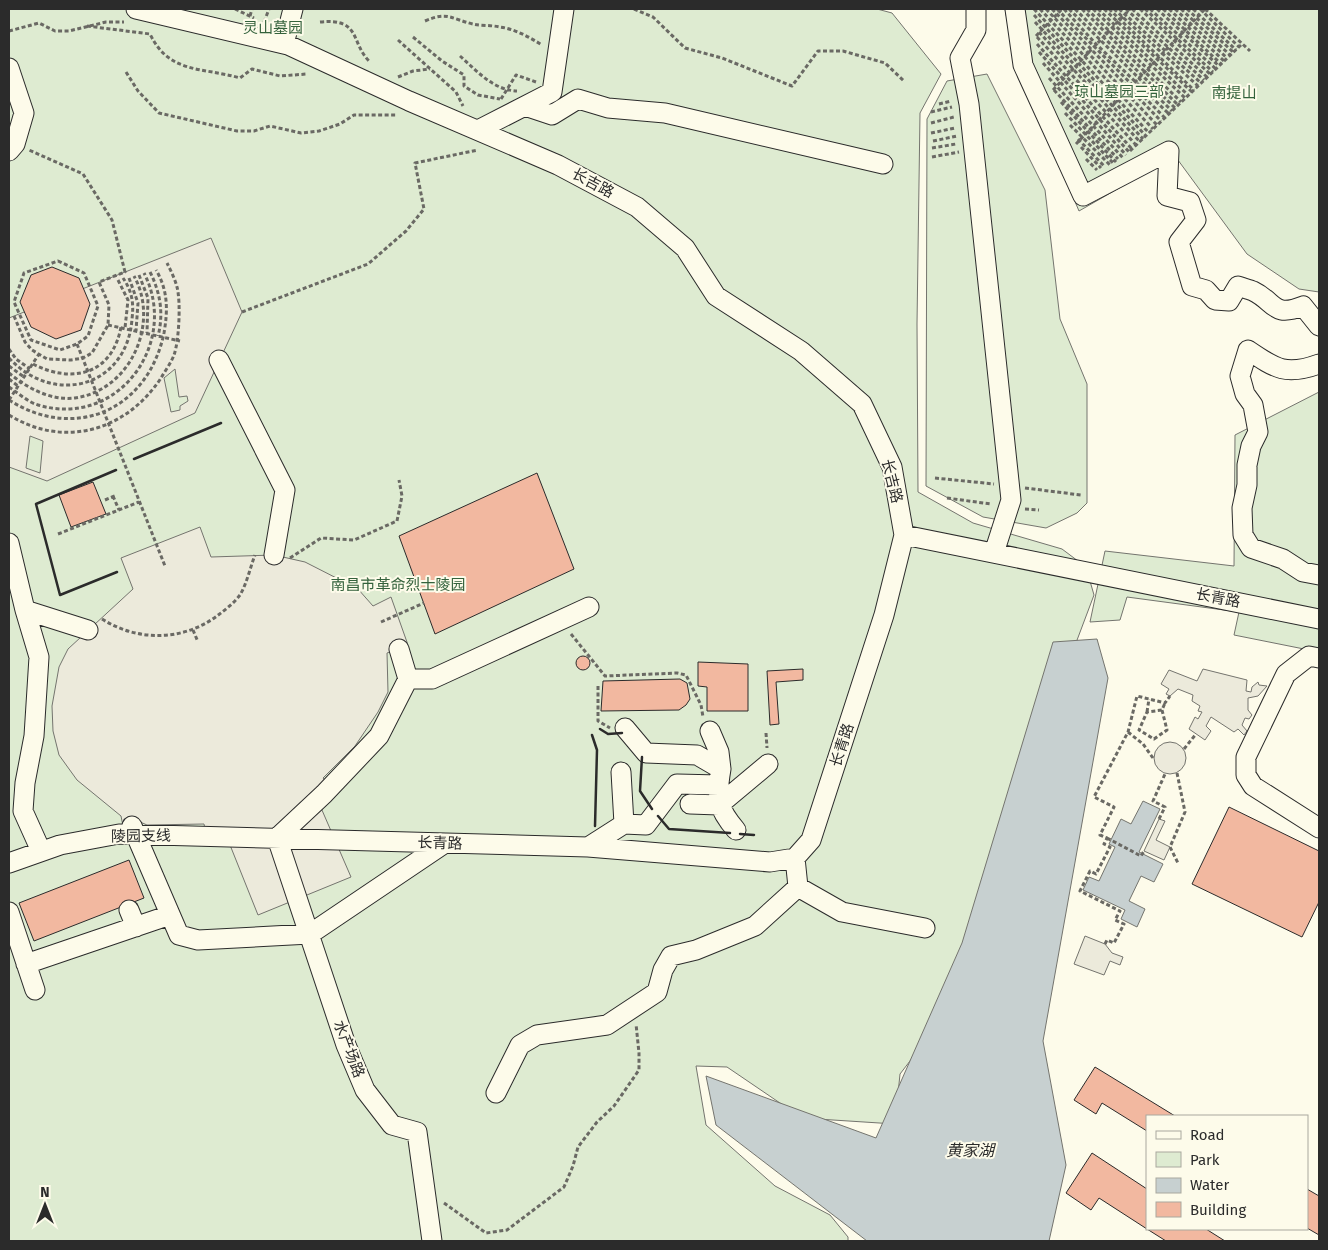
<svg xmlns="http://www.w3.org/2000/svg" width="1328" height="1250" viewBox="0 0 1328 1250" font-family="'Fira Sans','Noto Sans SC',sans-serif">
<style>
.green{fill:#deebd1;stroke:#74746e}
.parking{fill:#eceadb;stroke:#74746e;fill-rule:evenodd}
.water{fill:#c7d0d0;stroke:#74746e}
.building{fill:#f2b8a0;stroke:#2b2b2b}
.lines{fill:none;stroke-linecap:round;stroke-linejoin:round}
.minor-casing{stroke:#2b2b2b;stroke-width:21}
.path{stroke:#6a6964;stroke-width:3;stroke-dasharray:4 2.5;stroke-linecap:butt}
.minor{stroke:#fdfbea;stroke-width:19}
.wall{stroke:#2b2b2b;stroke-width:2.5}
.labels{text-anchor:middle;stroke-width:4;stroke-linejoin:round;paint-order:stroke}
.park-label{font-size:15px;fill:#34623c;stroke:#fdfbea}
.street-label{font-size:15px;fill:#2b2b2b;stroke:#fdfbea}
.water-label{font-size:16px;font-style:italic;fill:#2b2b2b;stroke:#fdfbea}
</style>
<rect width="100%" height="100%" fill="#fdfbea"/>
<path class="green" d="M9 9H301L299 21 302 9H877L892 13 941 74 920 113 917 324 918 492 973 523 1062 549 1086 567 1094 595 1062 680 973 979 900 1074 895 1124 802 1118 727 1067 696 1066 706 1125 775 1186 830 1215 848 1237V1241H9Z
M1005 9H1319V292L1299 289 1247 254 1175 156 1079 211 1015 60Z
M987 74 1045 190 1060 319 1087 384V503L1077 513 1046 528 983 517 926 486 927 119 947 81Z
M1319 392V652L1234 635 1239 612 1127 597 1120 620 1090 622 1105 551 1234 566 1235 435Z"/>
<path class="parking" d="M211 238 242 312 195 413 47 481 9 467V318ZM175 369 179 397 187 396 188 401 180 406V410L171 412 164 378ZM30 436 43 441 40 473 26 468Z
M200 527 211 557 274 555 305 562 358 589 373 606 391 597 408 645 387 653 388 692 378 712 355 746 323 778 328 784 315 794 351 877 258 915 228 840 207 839 204 824 147 825 138 821 123 826 121 816 77 780 59 755 53 731 52 706 59 667 68 649 133 589 121 558Z
M1203 669 1247 680 1246 691 1251 692 1252 687 1258 682 1259 685 1267 686 1258 696 1248 698V710L1252 715 1249 719 1245 718 1242 725 1247 731 1244 735 1238 729 1234 732 1211 717 1206 726 1211 731 1205 740 1189 729 1195 717 1198 719 1202 712 1198 711 1200 706 1192 701 1193 695 1178 689 1170 696 1166 694 1169 689 1161 684 1169 670 1197 681Z
M1154 758a16 16 0 1 1 32 0a16 16 0 1 1-32 0Z
M1159 819 1165 821 1156 840 1170 847 1164 860 1144 851Z
M1085 936 1105 944 1112 953 1123 957 1120 965 1110 961 1104 975 1074 964Z"/>
<path class="water" d="M1097 639 1108 678 1043 1041 1066 1165 1049 1241H867L716 1125 706 1076 876 1138 962 943 1053 642Z
M1143 801 1160 809 1139 852 1163 864 1154 882 1141 876 1129 901 1145 909 1137 927 1121 919 1125 910 1083 890 1089 877 1099 881 1115 847 1109 844 1121 819 1131 824Z"/>
<path class="building" d="M52 267 79 278 90 304 81 330 56 339 31 327 20 302 31 275Z
M537 473 574 569 435 634 399 536Z
M93 482 106 514 71 527 59 495Z
M576 663a7 7 0 1 1 14 0a7 7 0 1 1-14 0Z
M698 662 748 664V711H707V687L698 686Z
M803 669V680L776 682 779 724 770 725 767 671Z
M680 679 687 683 690 699 686 705 679 710 601 711 603 681Z
M1229 807 1319 851V902L1302 937 1192 884Z
M129 860 144 898 34 941 19 903Z
M1095 1067 1175 1116H1147V1131L1102 1103 1096 1114 1074 1100Z
M1092 1153 1147 1189V1229L1099 1198 1091 1210 1066 1193Z
M1307 1189 1319 1196V1235L1307 1228Z
M1147 1229H1206L1225 1241H1166Z"/>
<g class="lines">
<g class="minor-casing">
<path id="minor" d="M976 9V30L960 58 969 104 1011 500 994 553
M1015 9 1023 65 1083 196 1169 151 1167 196 1190 202 1196 220 1179 242 1192 286 1206 290 1215 300 1229 301 1238 286C1243 288 1249 289 1253 291 1276 302 1272 318 1303 306L1319 326
M284 44 293 9
M9 68 24 113 15 144 9 151
M525 106 552 115 578 99 608 108 665 113 883 164
M478 130 552 92 564 9
M219 360 285 490 274 555
M1319 364C1286 376 1276 369 1248 350L1240 376 1245 394 1253 405 1258 432 1251 446 1247 465V485L1242 508 1243 535 1251 548 1283 559 1303 572 1319 575
M904 535 1319 619
M9 543 25 610 88 630
M25 610 39 657 34 736 25 783 23 811 41 851
M1319 658 1309 656 1286 674 1246 757V775L1253 786 1319 828
M408 679H432L589 607
M625 728 646 753 697 755 721 769C716 798 717 808 736 830
M710 731 719 752 721 769
M621 772 624 824
M690 804 719 805 768 764
M132 826 179 935 198 940 310 934 445 843
M277 838 346 1045 365 1090 392 1125 417 1132 432 1241
M277 838 324 794 379 736 408 679 399 649
M588 847 624 824 646 825 677 784 719 785
M795 858 798 887 842 912 925 928
M9 863 60 845 119 834 588 847 770 862 795 858 811 840 884 615 904 535 892 467 862 404 801 351 716 296 685 248 637 207 558 165 409 101 288 45 136 9
M129 910 136 927
M9 912 35 990
M26 964 170 915
M496 1093 520 1045 537 1035 607 1025 657 992 663 970 671 956 696 950 755 926 798 887"/>
</g>
<path class="path" d="M235 9 254 18
M634 9 653 17 685 48 722 58 792 86 818 51H843L885 63 904 81
M1034 9 1149 133
M1040 9 1153 129
M1046 9 1157 125
M1052 9 1161 121
M1057 9 1165 118
M1064 9 1096 44 1169 114
M1069 9 1172 111
M1075 9 1175 108
M1082 9 1178 105
M1087 9 1181 102
M1093 9 1185 98
M1098 9 1188 95
M1104 9 1192 92
M1109 9 1194 90
M1114 9 1198 86
M1119 9 1201 83
M1126 9 1204 80
M1132 9 1207 77
M1140 9 1210 74
M1145 9 1213 72
M1150 9 1216 69
M1157 9 1219 66
M1163 9 1221 64
M1169 9 1224 61
M1175 9 1227 58
M1181 9 1230 55
M1187 9 1233 52
M1193 9 1236 50
M1200 9 1239 47
M1205 9 1250 51
M1034 15 1146 136
M250 16 252 9
M425 21C448 11 451 19 473 24 481 26 491 25 500 27 515 29 529 37 542 45
M264 22 269 9
M320 22C362 18 350 43 370 62
M1035 22 1143 139
M87 26 150 34C169 74 202 67 240 78L252 69 280 76 307 74
M9 31 39 23 55 31H69L106 22H124
M1039 32 1140 142
M1036 36 1062 9
M413 37 442 61 464 75V86L478 95 500 99
M1037 37 1136 145
M398 40 456 92 463 106
M1037 44 1132 149
M1039 52 1129 152
M460 56C477 71 493 90 517 91
M1043 63 1126 155
M126 72 138 91 159 113 237 131H254L270 126 301 133 319 131 340 124 354 115H396
M398 77 413 71 430 69
M1049 78 1123 158
M1053 90 1130 9
M1054 90 1118 159
M501 99 516 75 536 82
M1061 102 1116 162
M939 104 951 101
M931 112 952 107
M1065 113 1113 163
M931 123 954 117
M1070 125 1110 165
M931 133 955 128
M1078 139 1105 167
M933 141 957 136
M1076 144 1205 9
M1081 147 1101 168
M932 148 956 144
M1130 151 1242 44
M932 157 959 152
M1086 159 1097 170
M58 261 84 273 98 306 88 336 77 344 60 350 31 340 14 302 24 273Z
M150 272C160 292 164 313 158 336
M139 275 148 298 147 333
M129 278 138 303 136 331
M118 280 128 300 125 328
M242 312 368 264 406 231 424 209 415 163 478 150
M14 316 25 342 32 350 47 359 71 360 83 358 92 353 108 325 109 305 99 282 125 272 112 220 83 174 29 150
M108 325 180 341
M77 344 165 566
M9 349 16 359 30 369
M9 358C54 407 127 387 132 319 134 303 132 291 123 278
M33 364C72 384 112 375 121 327
M9 366 24 377
M9 373C27 388 51 401 75 398 131 390 160 323 134 276
M9 379 18 386
M9 387C18 393 28 402 38 405 118 429 180 343 144 273
M9 400C75 442 148 410 164 333 168 310 168 290 156 270
M9 400 39 354
M9 415C64 449 126 431 161 378 165 371 171 363 174 355 179 341 181 302 177 287 175 279 171 271 167 263
M935 478 994 484
M1025 488 1081 495
M113 496 119 510
M947 498 991 504
M105 500 117 495
M1025 509 1039 510
M58 534 139 502
M290 558 321 538 354 540 397 521 402 496 399 480
M102 619C138 642 183 641 217 616 225 610 234 603 240 595 247 583 250 568 255 555
M381 622 424 603
M193 630 198 642
M571 634 605 676 677 673 686 675 701 705 703 717
M598 686V721L610 728
M1162 710 1167 730 1154 739 1139 730 1147 712 1162 710 1165 703
M1147 712 1149 699
M1128 732 1143 744 1153 758
M766 733 767 748
M1184 749 1196 734
M1177 773 1185 812 1170 847 1178 863
M1159 819 1165 807 1153 801 1165 774
M1107 838 1141 856 1144 851
M1105 944 1107 940 1114 943 1124 924 1115 920 1120 911 1080 891 1090 871 1096 874 1110 847 1104 844 1107 838 1100 835 1114 807 1094 797 1128 732 1137 696 1165 703 1170 696
M444 1203 486 1233 507 1230 564 1187 573 1166 578 1147 597 1122 614 1106 639 1070V1053L636 1024"/>
<use href="#minor" class="minor"/>
<path class="wall" d="M134 459 221 423
M116 470 36 504 60 595 117 572
M600 729 608 734 622 733
M592 735 597 750 595 826
M642 757 640 791 652 809
M658 816 669 829 730 833
M740 834 754 835"/>
</g>
<g class="labels">
<g class="park-label">
<text x="273" y="33">灵山墓园</text>
<text x="1119" y="97">琼山墓园三部</text>
<text x="1234" y="98">南提山</text>
<text x="398" y="590">南昌市革命烈士陵园</text>
</g>
<g class="street-label">
<text transform="translate(593 183) rotate(28)" y="5">长吉路</text>
<text transform="translate(892 481) rotate(76)" y="5">长吉路</text>
<text transform="translate(1218 598) rotate(11)" y="5">长青路</text>
<text transform="translate(842 745) rotate(-72)" y="5">长青路</text>
<text transform="translate(141 836) rotate(-1)" y="5">陵园支线</text>
<text transform="translate(440 843) rotate(2)" y="5">长青路</text>
<text transform="translate(349 1049) rotate(69)" y="5">水产场路</text>
</g>
<g class="water-label">
<text x="970" y="1156">黄家湖</text>
</g>
</g>
<rect width="1328" height="1250" fill="none" stroke="#2b2b2b" stroke-width="20"/>
<rect x="1146" y="1115" width="162" height="115" fill="#fdfbea" stroke="#a9a89e"/>
<rect x="1156" y="1131" width="25" height="8" fill="#fdfbea" stroke="#a9a89e"/>
<text x="1190" y="1140" font-size="15" fill="#2b2b2b">Road</text>
<rect x="1156" y="1152" width="25" height="15" fill="#deebd1" stroke="#a9a89e"/>
<text x="1190" y="1165" font-size="15" fill="#2b2b2b">Park</text>
<rect x="1156" y="1178" width="25" height="15" fill="#c7d0d0" stroke="#a9a89e"/>
<text x="1190" y="1190" font-size="15" fill="#2b2b2b">Water</text>
<rect x="1156" y="1202" width="25" height="15" fill="#f2b8a0" stroke="#a9a89e"/>
<text x="1190" y="1215" font-size="15" fill="#2b2b2b">Building</text>
<g transform="translate(45 1205)" stroke="#fdfbea" stroke-width="4" paint-order="stroke">
<path d="M0-4L9 19L0 12L-9 19Z" fill="#2b2b2b"/>
<text y="-8" font-size="14" font-weight="bold" text-anchor="middle" fill="#2b2b2b">N</text>
</g>
</svg>
